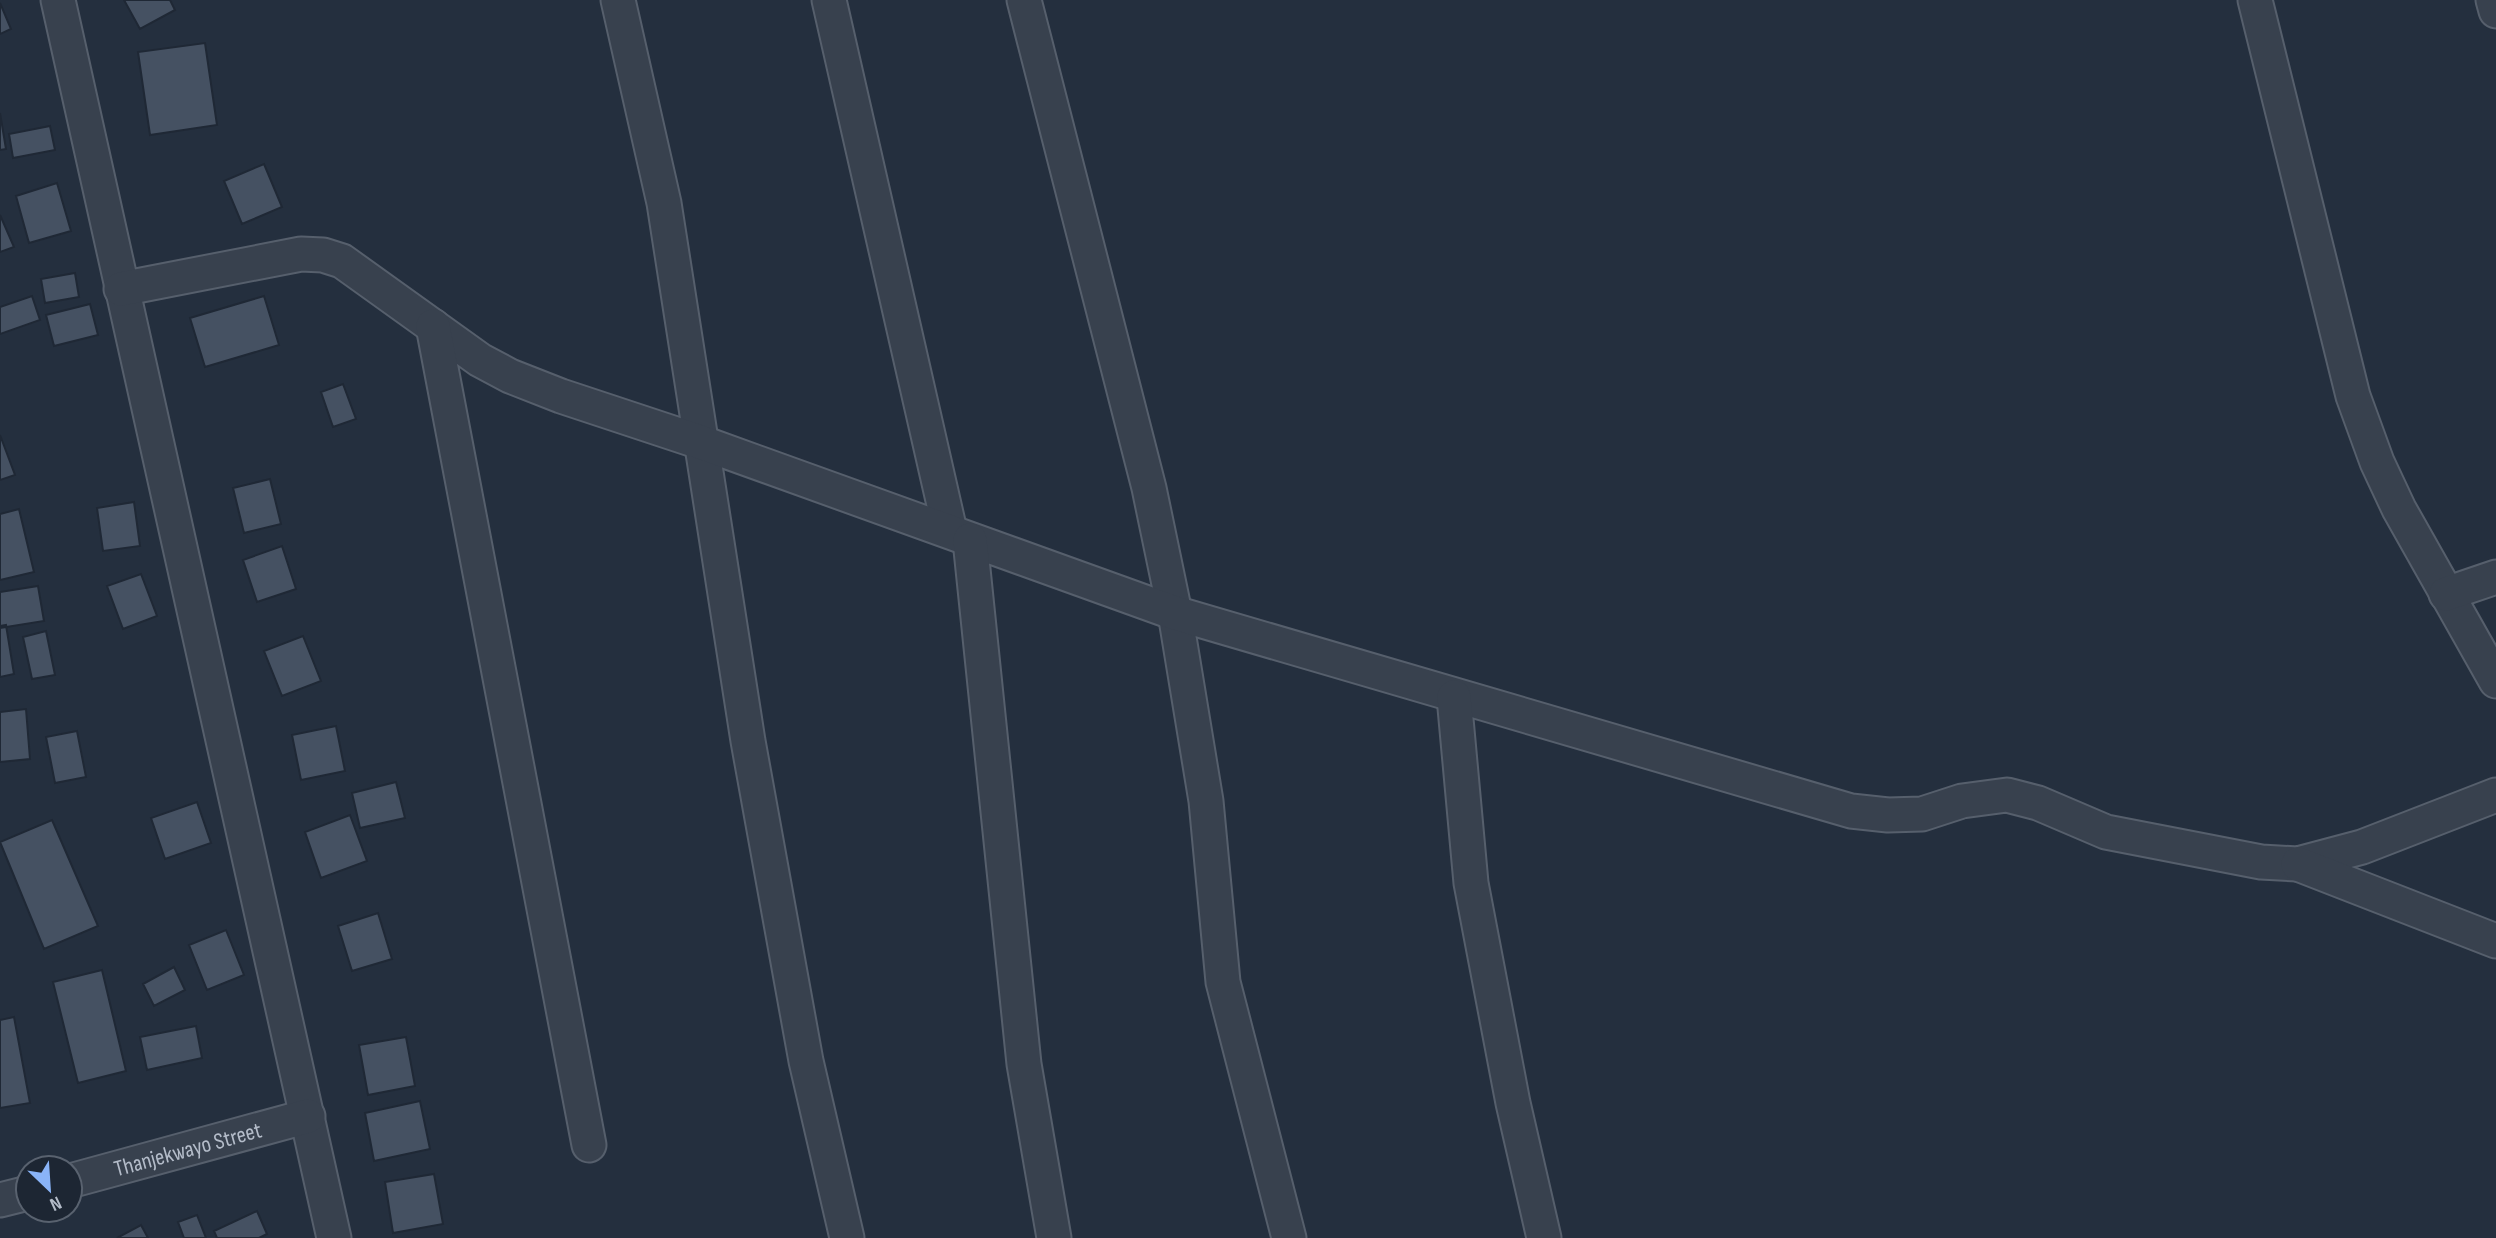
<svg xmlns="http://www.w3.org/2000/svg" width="2496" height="1238" viewBox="0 0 2496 1238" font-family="'Sofia Sans Condensed',sans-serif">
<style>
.building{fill:#455162;stroke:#1f2835;stroke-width:2}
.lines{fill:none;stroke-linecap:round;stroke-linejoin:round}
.street-casing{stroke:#565f6c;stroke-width:37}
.street{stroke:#38414e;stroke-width:33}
.labels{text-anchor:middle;stroke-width:5;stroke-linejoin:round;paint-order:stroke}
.street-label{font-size:23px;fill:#b4bcc9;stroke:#1d2633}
</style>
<rect width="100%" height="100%" fill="#242f3e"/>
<path class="building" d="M124 0H170L175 10 140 29Z
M0 3 11 29 0 34Z
M205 43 217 125 150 135 138 52Z
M0 113 6 149 0 150Z
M50 126 55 150 13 158 9 134Z
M264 164 282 207 242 224 224 181Z
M57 183 71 231 29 243 16 196Z
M0 215 14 247 0 252Z
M75 273 79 297 45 303 41 279Z
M32 296 40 320 0 334V307Z
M264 296 279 345 205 367 190 318Z
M90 304 98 335 54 346 46 315Z
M343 384 356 419 333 427 321 392Z
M0 435 15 475 0 480Z
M270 479 281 524 244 533 233 488Z
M134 502 140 546 103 551 97 508Z
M19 509 34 572 0 580V514Z
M282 546 296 589 257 602 243 560Z
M141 574 157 616 123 629 107 586Z
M38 586 44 621 0 628V592Z
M6 625 14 674 0 677V626Z
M46 631 55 675 32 679 23 637Z
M303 636 321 681 282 696 264 651Z
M26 709 30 759 0 762V712Z
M336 726 345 771 301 780 292 735Z
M77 731 86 777 55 783 46 737Z
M396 782 405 818 360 828 352 793Z
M197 802 211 843 165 859 151 818Z
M350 815 367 861 321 878 305 832Z
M52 820 98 926 44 949 0 842Z
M378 913 392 959 352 971 338 926Z
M226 930 244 975 207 990 189 945Z
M174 967 185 990 154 1006 143 984Z
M102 970 126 1071 78 1083 53 982Z
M14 1017 30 1103 0 1108V1020Z
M196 1026 202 1058 147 1070 140 1037Z
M406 1037 415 1086 368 1095 359 1045Z
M420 1101 430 1149 374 1161 365 1113Z
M434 1174 443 1224 393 1233 385 1182Z
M257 1211 267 1234 259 1238H217L214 1231Z
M197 1215 206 1238H184L178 1222Z
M141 1225 148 1238H117Z"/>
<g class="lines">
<g class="street-casing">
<g id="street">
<path d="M58 0 334 1238"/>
<path d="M618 0 664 203 748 741 806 1061 847 1238"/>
<path d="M829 0 950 531"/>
<path d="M1024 0 1149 488 1175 613 1206 801 1223 982 1289 1238"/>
<path d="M2255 0 2353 396 2377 462 2399 509 2496 681"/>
<path d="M2493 0 2496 11"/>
<path d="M121 289 301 254 323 255 342 261 480 360 510 376 561 396 700 442 1175 613 1851 811 1888 815 1922 814 1962 801 2007 795 2038 803 2106 832 2261 862 2298 864 2362 847 2496 795"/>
<path d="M433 326 589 1145"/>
<path d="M970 540 1024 1064 1054 1238"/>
<path d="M2446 594 2496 577"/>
<path d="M1454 697 1471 883 1513 1103 1544 1238"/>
<path d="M2298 864 2496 941"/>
<path id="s1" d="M70 1181 308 1116"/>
<path d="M0 1200 28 1193"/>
</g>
</g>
<use href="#street" class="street"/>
</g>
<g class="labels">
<g class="street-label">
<text dy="8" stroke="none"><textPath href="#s1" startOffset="122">Thanjekwayo Street</textPath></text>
</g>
</g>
<g transform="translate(49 1189) rotate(155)"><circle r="33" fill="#1d2633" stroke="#59626f" stroke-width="2"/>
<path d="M0-5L12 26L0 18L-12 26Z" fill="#8ab4f8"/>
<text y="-10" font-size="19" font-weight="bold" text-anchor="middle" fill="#b4bcc9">N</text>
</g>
</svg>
